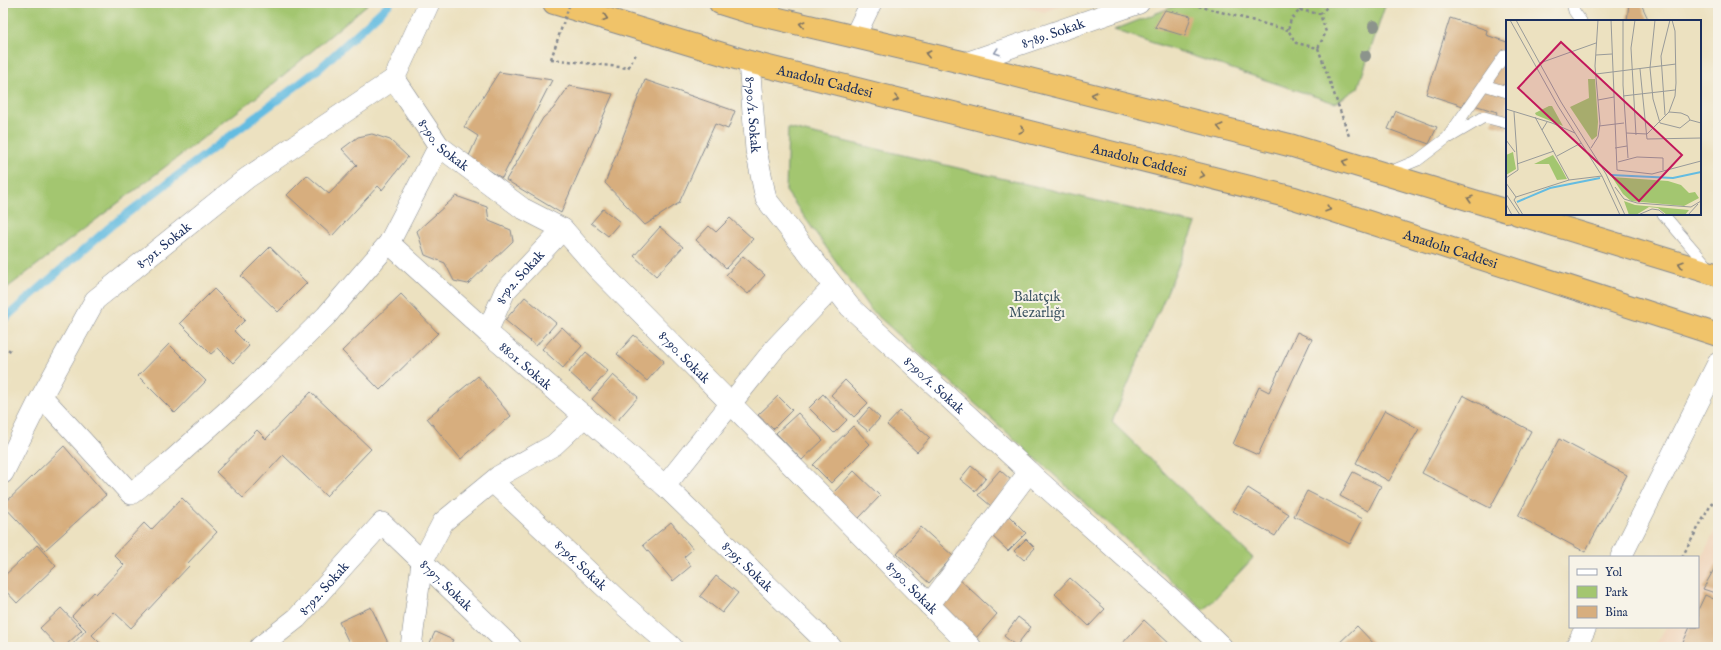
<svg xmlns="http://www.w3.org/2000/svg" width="1721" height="650" viewBox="0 0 1721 650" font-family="'IM FELL English',serif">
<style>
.built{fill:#f0d5bc}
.green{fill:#a3c670;stroke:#5f7a67}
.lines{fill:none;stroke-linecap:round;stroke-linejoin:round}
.stream{stroke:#64bce1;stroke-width:8}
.building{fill:#d7ae7e}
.service-casing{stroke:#84888f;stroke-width:12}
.minor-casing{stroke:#84888f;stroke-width:22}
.trunk-casing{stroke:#84888f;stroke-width:24}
.path{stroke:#84888f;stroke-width:2.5;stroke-dasharray:3 3;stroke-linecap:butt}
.service{stroke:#fff;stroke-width:11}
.minor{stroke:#fff;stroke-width:21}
.trunk{stroke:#f0c369;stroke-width:22}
.path-bridge{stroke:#84888f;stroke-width:2.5;stroke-dasharray:3 3;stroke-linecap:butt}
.tree{fill:#8c948c}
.oneway{stroke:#7b7263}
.oneway2{stroke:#8d97ae}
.labels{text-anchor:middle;stroke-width:4;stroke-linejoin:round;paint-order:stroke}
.street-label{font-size:14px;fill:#1b2f5e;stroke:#f7f3e8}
.park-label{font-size:14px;fill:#3d5562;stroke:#f7f3e8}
.inset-river{fill:none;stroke:#64bce1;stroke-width:2}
.inset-road{fill:none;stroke:#989a99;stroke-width:1}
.view{fill:#c2185b;fill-opacity:0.15;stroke:#c2185b;stroke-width:2}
.inset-edge{fill:none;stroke:#1b2f5e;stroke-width:2}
</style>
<rect width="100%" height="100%" fill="#f7f3e8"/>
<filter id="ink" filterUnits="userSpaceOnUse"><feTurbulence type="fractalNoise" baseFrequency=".025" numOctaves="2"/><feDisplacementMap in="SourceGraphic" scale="8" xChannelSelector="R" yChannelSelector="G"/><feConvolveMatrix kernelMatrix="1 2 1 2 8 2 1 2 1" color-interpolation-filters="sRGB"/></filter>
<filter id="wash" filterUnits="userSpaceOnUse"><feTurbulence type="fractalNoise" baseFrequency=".012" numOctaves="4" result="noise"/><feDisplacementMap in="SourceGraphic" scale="16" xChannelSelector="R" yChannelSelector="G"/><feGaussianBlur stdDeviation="0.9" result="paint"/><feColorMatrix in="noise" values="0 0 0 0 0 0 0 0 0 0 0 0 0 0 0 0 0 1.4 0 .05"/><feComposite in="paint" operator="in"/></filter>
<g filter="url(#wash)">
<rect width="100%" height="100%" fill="#ece1c0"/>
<path class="built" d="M1004 3H1066L1045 12Z
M1718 525V647H1655L1666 627H1698V564Z"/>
<path class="green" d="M3 3H369L267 89 3 291Z
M1182 3H1386L1358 88 1335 103 1114 30Z
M788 128 1196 224 1112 422 1253 558 1204 610 870 309 786 191Z"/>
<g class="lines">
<path class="stream" d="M3 320 112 225 320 68 390 3"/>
</g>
<g id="blocks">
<path class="building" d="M1629 3H1637L1642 6 1649 21H1627Z
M1165 10 1191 16 1185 36 1155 27Z
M1450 18 1487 30 1486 35 1507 42V129L1492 124 1497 112 1464 102 1463 106 1426 94Z
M499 72 552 80 502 178 468 158 478 136 464 127Z
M645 80 735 111 728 129 715 124 679 203 645 225 605 183Z
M569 86 613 94 561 213 506 180 543 118 553 109Z
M1396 111 1437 127 1429 144 1388 129Z
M372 134 390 140 408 157 382 190 378 186 332 236 287 195 307 175 329 194 357 165 342 149 358 137Z
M456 196 487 207 489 221 511 230 513 241 468 284 454 281 445 263 425 255 417 231Z
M603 209 620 222 608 236 591 223Z
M730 218 753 239 726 268 696 240 709 226 716 232Z
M660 227 683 247 656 276 634 256Z
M270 247 307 283 278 312 241 276Z
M743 256 765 275 748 294 726 275Z
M214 289 245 320 234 331 249 346 233 363 218 348 211 354 180 323Z
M401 294 438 333 380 390 342 351Z
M525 297 556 323 536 346 505 320Z
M562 327 582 346 563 368 542 349Z
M1297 332 1312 339 1258 455 1233 444 1259 387 1269 392Z
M634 335 664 361 647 381 617 354Z
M169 344 206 381 175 413 138 376Z
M586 352 608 371 590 391 569 372Z
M613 375 638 397 617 421 592 399Z
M478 376 511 416 461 459 427 418Z
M845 380 868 403 854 417 831 395Z
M311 392 371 449 326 496 283 455 243 498 216 472 257 430 266 439Z
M823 394 847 420 834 433 809 408Z
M1463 395 1531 431 1490 508 1422 473Z
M778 396 792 410 773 429 758 415Z
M869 408 880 418 868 431 857 422Z
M1385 410 1419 429 1389 481 1356 463Z
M900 411 930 438 917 452 887 425Z
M798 413 823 440 802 460 776 433Z
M3 425 7 428 3 433Z
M853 426 870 444 831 483 813 465Z
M1559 439 1627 475 1585 552 1518 516Z
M64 446 106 495 45 550 3 505Z
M971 466 986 478 975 491 960 479Z
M1000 470 1012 481 991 506 978 495Z
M854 471 880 496 858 519 832 494Z
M1353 472 1381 486 1368 511 1340 496Z
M1248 488 1289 514 1275 536 1233 511Z
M1307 491 1363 519 1350 544 1294 516Z
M182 498 217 532 187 564 189 566 131 628 114 612 92 635 104 647H70L86 630 72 616 94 592 96 594 124 565 114 555 144 523 151 530Z
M1006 513 1026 533 1008 551 988 532Z
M671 522 693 549 684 557 691 566 673 581 643 545Z
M921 527 953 556 929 583 897 554Z
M1026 539 1035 548 1024 560 1014 551Z
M37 545 56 566 17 603 3 588V577Z
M1718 562V594L1703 589Z
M716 576 738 593 722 613 700 596Z
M957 577 997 614 976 638 935 601Z
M1070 578 1105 609 1089 626 1055 594Z
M1705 595 1718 601V647H1681L1690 627H1698V610Z
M371 607 390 647H351L339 622Z
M61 608 82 630 64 647H58L40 628Z
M1018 617 1031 627 1016 646 1004 636Z
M1144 620 1172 646 1171 647H1119Z
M1357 626 1377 647H1335Z
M435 632 453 640 449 647H428Z"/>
</g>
</g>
<g filter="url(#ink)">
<use href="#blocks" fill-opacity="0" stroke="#84888f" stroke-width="1"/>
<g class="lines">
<g class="service-casing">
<path id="service" d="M1572 3 1574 11 1581 21
M1484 85 1507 92
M1450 137 1484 117 1507 123
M1387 173 1418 160 1447 138 1505 55 1507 56
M1663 214 1710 269"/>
</g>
<g class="minor-casing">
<g id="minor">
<path d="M855 36 871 3"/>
<path id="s1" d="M749 62 756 150 766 199 850 307 1039 481 1172 599 1222 647"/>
<path id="s2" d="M966 63 1139 3"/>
<path id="s3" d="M394 79 439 146 522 208 563 229 598 269 971 647"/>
<path d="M394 79 429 3"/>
<path id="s4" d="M389 243 487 332 665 486 831 647"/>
<path id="s5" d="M487 332 505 291 563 229"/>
<path d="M42 397 131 494 167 465 254 387 326 316 389 243 439 146"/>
<path id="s6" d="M3 473 38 403 95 300 247 178 394 79"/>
<path id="s7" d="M493 482 626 607 672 647"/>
<path d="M665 486 776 347 834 286"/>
<path d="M1621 557 1718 363"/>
<path d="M929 605 1029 472"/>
<path id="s8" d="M260 647 297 618 382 523 511 647"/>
<path d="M411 647 422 562 443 522 499 476 554 445 585 416"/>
<path d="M1576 647 1586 627"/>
</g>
</g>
<g class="trunk-casing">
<g id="trunk">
<path id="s9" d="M554 3 749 62 1294 198 1718 335"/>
<path d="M720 3 749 12 966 63 1293 146 1507 211"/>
<path d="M1518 214 1718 275"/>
</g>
</g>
<path class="path" d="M1187 3 1288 30
M1297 3 1300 10
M1300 10 1320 14 1326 32 1318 48 1296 43 1288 30 1291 19Z
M1320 14 1331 3
M1318 48 1349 136
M551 59 628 68 636 54
M3 346 12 352
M1682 557 1718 492"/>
<use href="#service" class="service"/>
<use href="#minor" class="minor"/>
<use href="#trunk" class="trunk"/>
<path class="path-bridge" d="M551 59 570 3"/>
</g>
<g class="tree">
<circle cx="1374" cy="26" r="6"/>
<circle cx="1365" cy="56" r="6"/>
</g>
<defs><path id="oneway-chevron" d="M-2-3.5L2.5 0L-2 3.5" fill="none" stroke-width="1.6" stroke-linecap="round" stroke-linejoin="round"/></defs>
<g class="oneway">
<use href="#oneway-chevron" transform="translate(605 18) rotate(17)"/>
<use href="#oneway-chevron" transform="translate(802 24) rotate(-167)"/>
<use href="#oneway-chevron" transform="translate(928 54) rotate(-167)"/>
<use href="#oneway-chevron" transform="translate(1094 95) rotate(-166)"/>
<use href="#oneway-chevron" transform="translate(896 99) rotate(14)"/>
<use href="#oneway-chevron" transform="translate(1220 127) rotate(-166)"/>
<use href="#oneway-chevron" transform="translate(1022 130) rotate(14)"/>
<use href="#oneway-chevron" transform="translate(1345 162) rotate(-163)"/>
<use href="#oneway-chevron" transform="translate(1202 175) rotate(14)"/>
<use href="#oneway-chevron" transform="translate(1470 199) rotate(-163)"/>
<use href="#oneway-chevron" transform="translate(1328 209) rotate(18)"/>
<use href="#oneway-chevron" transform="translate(1681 264) rotate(-163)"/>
</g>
<use class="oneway2" href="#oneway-chevron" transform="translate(997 52) rotate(161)"/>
</g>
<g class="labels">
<g class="street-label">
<text dy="5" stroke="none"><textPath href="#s2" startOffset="92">8789. Sokak</textPath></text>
<text dy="5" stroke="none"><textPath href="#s9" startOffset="282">Anadolu Caddesi</textPath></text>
<text dy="5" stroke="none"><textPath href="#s1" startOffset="53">8790/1. Sokak</textPath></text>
<text dy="5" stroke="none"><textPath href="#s3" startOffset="83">8790. Sokak</textPath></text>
<text dy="5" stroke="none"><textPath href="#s9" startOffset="606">Anadolu Caddesi</textPath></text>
<text dy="5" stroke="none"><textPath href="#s6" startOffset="284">8791. Sokak</textPath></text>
<text dy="5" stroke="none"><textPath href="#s9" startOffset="930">Anadolu Caddesi</textPath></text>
<text dy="5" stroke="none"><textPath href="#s5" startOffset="65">8792. Sokak</textPath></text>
<text dy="5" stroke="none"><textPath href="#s3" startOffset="407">8790. Sokak</textPath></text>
<text dy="5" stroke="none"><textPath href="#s4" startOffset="184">8801. Sokak</textPath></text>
<text dy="5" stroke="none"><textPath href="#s1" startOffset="390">8790/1. Sokak</textPath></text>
<text dy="5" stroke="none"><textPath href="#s7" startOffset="121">8796. Sokak</textPath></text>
<text dy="5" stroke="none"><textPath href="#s4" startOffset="483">8795. Sokak</textPath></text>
<text dy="5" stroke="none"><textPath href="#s8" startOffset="264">8797. Sokak</textPath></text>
<text dy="5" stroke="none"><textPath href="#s8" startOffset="87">8792. Sokak</textPath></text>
<text dy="5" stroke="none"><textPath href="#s3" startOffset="731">8790. Sokak</textPath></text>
</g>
<g class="park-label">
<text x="1037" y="301">Balatçık<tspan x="1037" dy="16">Mezarlığı</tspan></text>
</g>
</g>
<g transform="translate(1506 20)">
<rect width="195" height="195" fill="#ece1c0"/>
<path d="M82 59H89L92 102 91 116 86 120 64 87 83 78ZM43 86H46L57 106 30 95 29 93ZM7 132 10 149 0 155V135ZM47 135 54 146 61 159 51 160 43 144H28ZM106 157 162 161 175 165 183 173 189 172 193 178 178 186 125 181 117 174ZM118 181 129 185 183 190 179 195H161L152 188 143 187 130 195H123Z" fill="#a3c670"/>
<path class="inset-river" d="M105 155 167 158 195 152M11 182 44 168 94 158"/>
<path class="inset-road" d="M4 0 52 86 96 156 114 195M10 0 55 82 100 154 119 195M105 0 111 150M117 0V65L122 138M129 0 125 28 130 115M149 0 144 48 147 79 154 103 174 108 184 100M90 35 106 34M34 43 90 23M134 49 141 119 195 118M90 54 170 44M117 76 169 70M92 80 108 77M0 89 46 103 69 113M163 92 175 93 182 96 184 100 195 103M159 95 155 36 164 0M29 97 36 110M41 102 36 110 63 160M93 106 118 103M120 113 141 114 163 92 169 76 170 63 169 11 166 0M0 120 9 132M85 128 92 117 94 104 89 46 92 0M109 128 121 126M51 136 75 123M112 142 131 137 157 138V150M11 144 48 131M111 150 146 154 195 141M0 158 12 150 8 92M0 163 10 177M109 167 118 179 131 183 185 187 195 181M0 174 14 195M10 177 63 160 96 156M10 177 8 180 17 195M0 184 6 195M132 195 146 189 153 190 159 195M182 195 192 184"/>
<path class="view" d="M55 22 176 135 133 181 12 68Z"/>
<rect width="195" height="195" class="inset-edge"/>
</g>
<rect width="1721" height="650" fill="none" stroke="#f7f3e8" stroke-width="16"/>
<rect x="1569" y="556" width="130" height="72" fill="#f7f3e8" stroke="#9fa5b1"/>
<rect x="1577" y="569" width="20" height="6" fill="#ffffff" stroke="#9fa5b1"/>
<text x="1605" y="576" font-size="12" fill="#1b2f5e">Yol</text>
<rect x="1577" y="586" width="20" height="12" fill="#a3c670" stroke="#9fa5b1"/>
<text x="1605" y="596" font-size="12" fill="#1b2f5e">Park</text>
<rect x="1577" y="606" width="20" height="12" fill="#d7ae7e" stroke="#9fa5b1"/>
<text x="1605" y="616" font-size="12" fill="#1b2f5e">Bina</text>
</svg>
